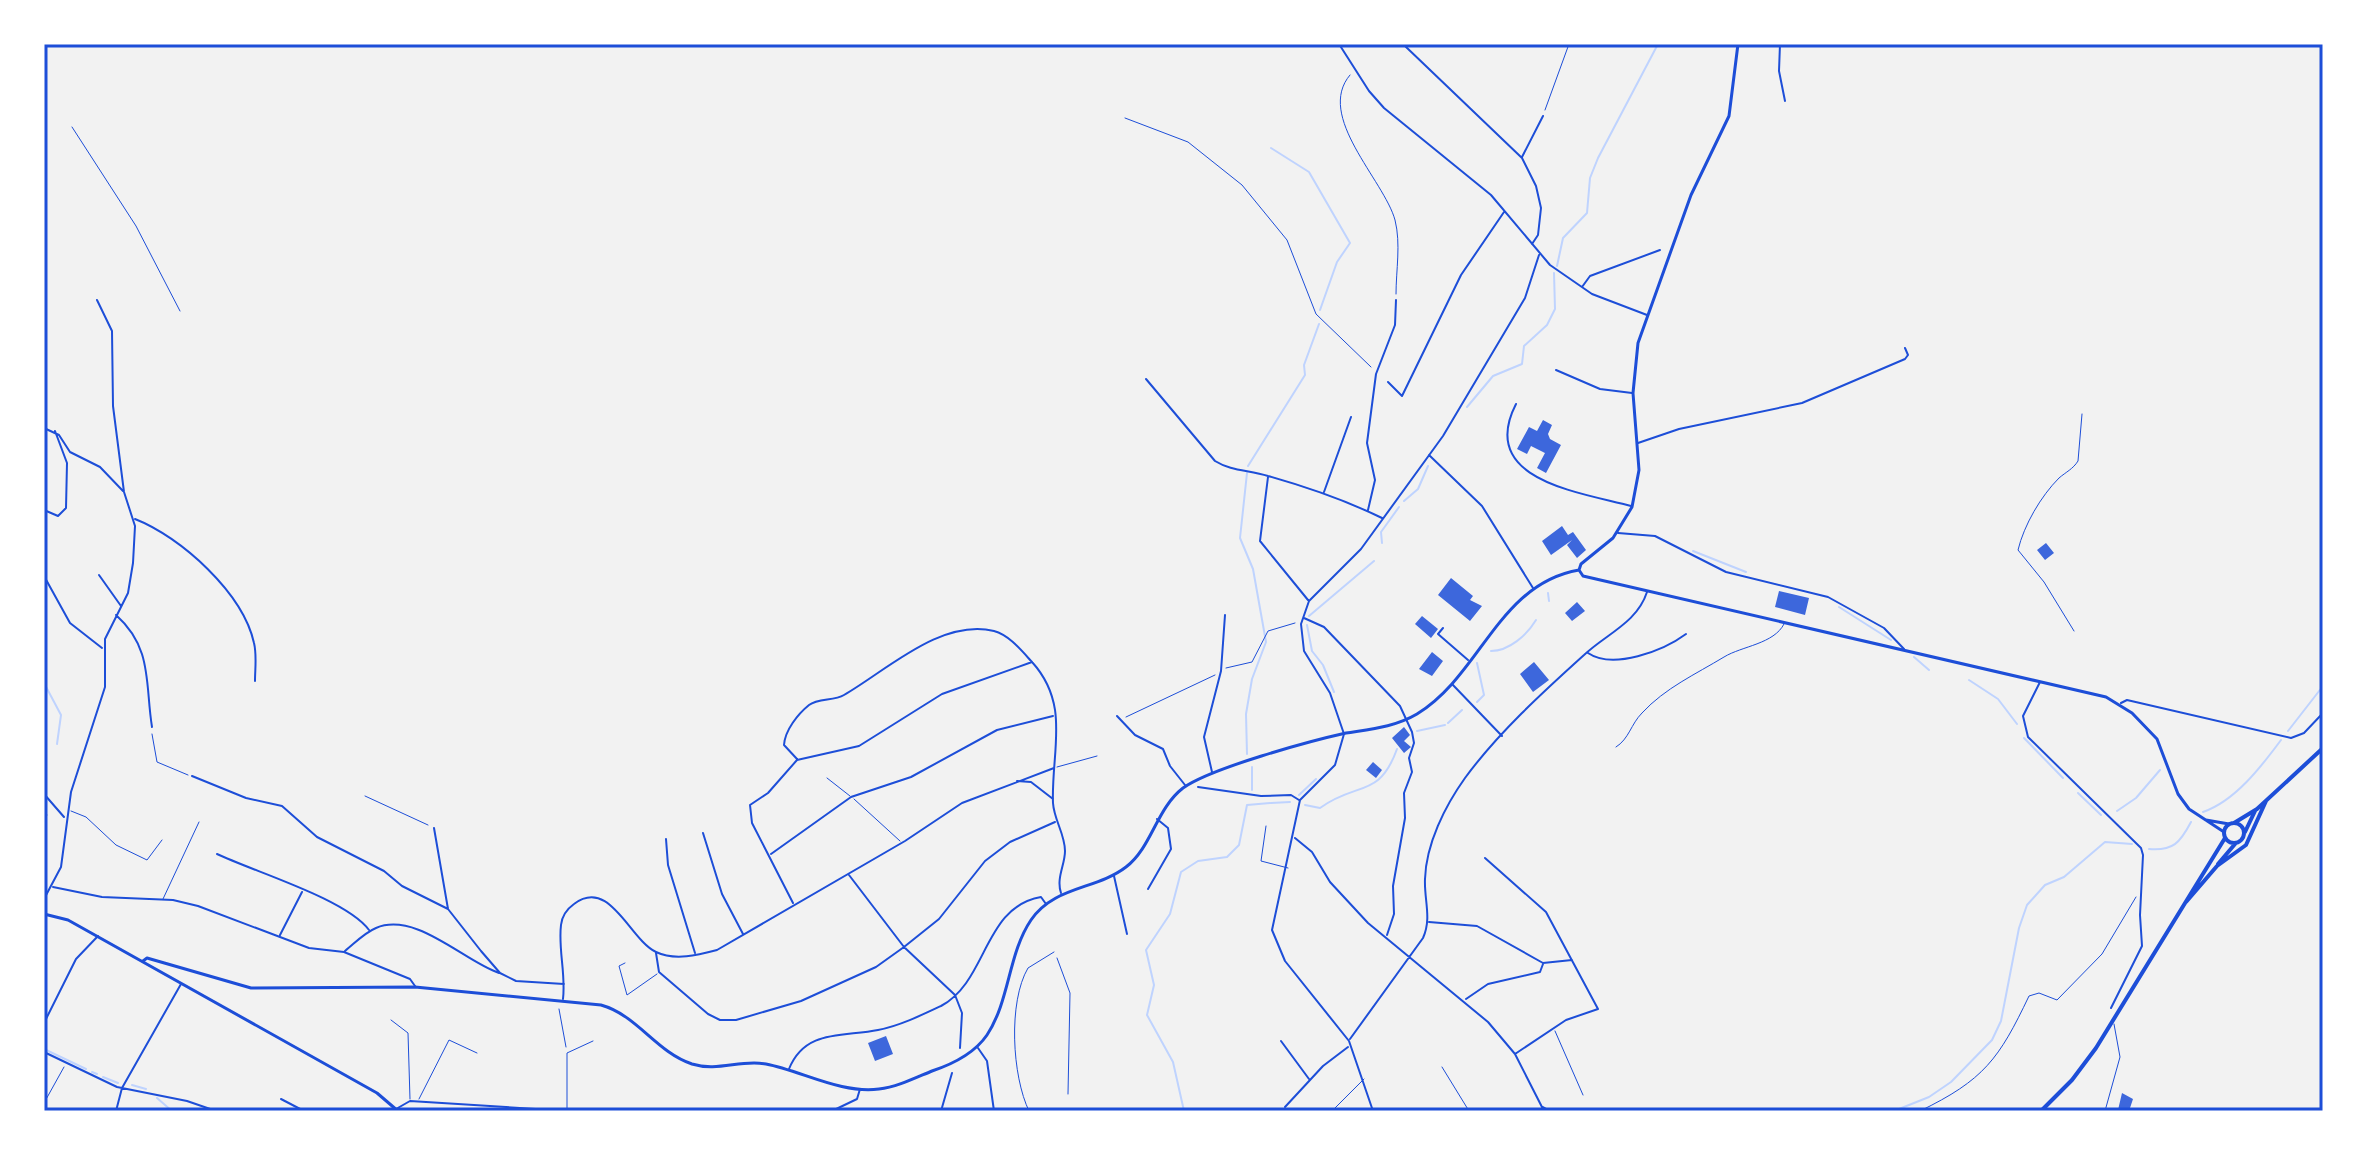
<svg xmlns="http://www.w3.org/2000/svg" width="2367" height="1155" viewBox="0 0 2367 1155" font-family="'Public Sans',sans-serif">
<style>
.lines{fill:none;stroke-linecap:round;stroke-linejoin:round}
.stream{stroke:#bfd3fe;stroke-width:2}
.building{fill:#3d67dc}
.path{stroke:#1d4ed8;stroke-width:1}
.service{stroke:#1d4ed8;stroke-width:1}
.minor{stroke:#1d4ed8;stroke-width:2}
.tertiary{stroke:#1d4ed8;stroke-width:3}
.secondary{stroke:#1d4ed8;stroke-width:3}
.primary{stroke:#1d4ed8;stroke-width:4}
.neatline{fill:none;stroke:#1d4ed8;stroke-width:3}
</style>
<rect width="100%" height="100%" fill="#f2f2f2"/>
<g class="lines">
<path class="stream" d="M1271 148 1309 172 1350 243 1337 262 1320 310
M1557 266 1563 238 1587 213 1590 178 1598 158 1658 44
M1467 407 1493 376 1522 364 1524 346 1547 325 1555 309 1554 273
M1248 466 1305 375 1304 365 1319 324
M1404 501 1418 489 1428 466
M1382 543 1381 532 1399 507
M1693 551 1746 572
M1548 593 1549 601
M1839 607 1891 640
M1309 616 1374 561
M1307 625 1312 651 1323 665 1334 692
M1491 651C1509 651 1527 635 1536 620
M1914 657 1929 670
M1477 663 1484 695 1477 702
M1969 680 1998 699 2017 724
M44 683 61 715 57 744
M1448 723 1462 710
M1417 731 1445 725
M2288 731 2323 686
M2024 738 2063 778
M1247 754 1246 714 1252 679 1266 642 1253 569 1240 538 1247 473
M1252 790V767
M2078 793 2101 815
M1299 795 1316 779
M1271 803 1290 802
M1305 805 1320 808C1357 781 1379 799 1397 749
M2117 811 2136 798 2160 770
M2203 812C2235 801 2261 767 2281 740
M2149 849C2173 851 2180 843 2191 822
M44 1049 86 1069
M92 1072 97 1074
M103 1077 118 1083
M132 1085 146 1089
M157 1098 172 1111
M1184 1111 1173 1062 1147 1015 1154 985 1146 950 1170 914 1181 872 1198 861 1227 857 1239 845 1247 805 1270 803
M1894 1111 1929 1097 1951 1082 1992 1040 2001 1021 2019 928 2027 905 2045 885 2064 877 2105 842 2132 844"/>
</g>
<path class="building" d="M1543 420 1552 425 1548 434 1550 439 1561 445 1546 473 1537 468 1545 453 1531 446 1527 454 1517 449 1529 427 1537 431Z
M1562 526 1568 535 1573 532 1586 550 1577 558 1567 545 1572 540 1551 555 1542 541Z
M2046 543 2054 553 2045 560 2037 550Z
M1451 578 1473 596 1470 600 1482 606 1470 621 1438 595Z
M1779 591 1809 598 1805 615 1775 607Z
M1577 602 1585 611 1572 621 1565 613Z
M1422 616 1438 629 1431 638 1415 624Z
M1432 652 1443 661 1432 676 1419 669Z
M1534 662 1549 680 1533 692 1520 674Z
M1404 727 1410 735 1404 741 1411 747 1404 753 1392 738Z
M1373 762 1382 770 1376 778 1366 770Z
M886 1036 893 1054 875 1061 868 1043Z
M2122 1093 2133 1099 2130 1108 2138 1111 2118 1110Z"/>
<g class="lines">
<path class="path" d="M1350 75C1315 116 1384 180 1395 220 1401 244 1396 270 1396 294
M44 85V109
M1545 110 1569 44
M1125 118 1188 142 1242 185 1287 240 1316 314 1371 367
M72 127 136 226 180 311
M2074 631 2044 582 2018 550C2024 525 2041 496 2059 478 2066 472 2073 469 2078 461L2082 414
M1226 668 1252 662 1268 631 1295 623
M1126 717 1215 675
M152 734 157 762 188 775
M365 796 428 825
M1057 958 1070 993 1068 1094
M559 1009 566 1047
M44 1103 64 1067
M1920 1111C1984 1080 1999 1059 2029 996L2039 993 2057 1000 2102 954 2136 897"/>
<path class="service" d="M1616 747C1629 739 1631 724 1642 713 1665 688 1696 674 1724 657 1742 646 1774 644 1784 624
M1057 767 1097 756
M827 778 850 796
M854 799 900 841
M71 811 86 817 116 845 147 860 162 840
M44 815H47
M1266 826 1261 861 1288 868
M163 899 199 822
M625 963 619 966 627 995 657 974
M391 1020 408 1033 410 1099
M1555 1031 1583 1095
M1442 1067 1469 1111
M419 1099 449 1040 477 1053
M567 1108V1053L593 1041
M1029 1111C1012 1076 1008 1002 1028 968L1054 952
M1332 1111 1364 1079
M2105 1111 2120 1057 2114 1024"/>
<path class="minor" d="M1339 44 1369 91 1384 108 1491 195 1550 265 1592 294 1647 315
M1780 44 1779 71 1785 101
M1405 46 1522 158 1536 186 1541 208 1538 235 1532 244
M1522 157 1543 116
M1582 287 1590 276 1660 250
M1556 370 1600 389 1632 393
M1146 379 1215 461C1231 471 1249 470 1268 476 1307 487 1345 500 1382 518
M1388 382 1402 396 1461 275 1504 212
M1516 404C1477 480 1579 492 1631 506
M44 428 59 435 70 452 100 467 123 491
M1638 443 1679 429 1802 403 1905 359 1908 355 1905 348
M1429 455 1482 506 1533 588
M1268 477 1260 541 1308 600
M1324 492 1351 417
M44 510 58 516 66 508 67 463 55 431
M1368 510 1375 480 1367 443 1376 374 1395 325 1396 300
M135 519C181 537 243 593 254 643 257 655 255 669 255 681
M1618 533 1655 536 1726 572 1828 597 1884 628 1904 649
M99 575 121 606
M44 576 70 623 102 648
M116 615C153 648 145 684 152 727
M1304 618 1324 627 1400 706 1412 732 1414 743 1409 758 1412 772 1404 793 1405 818 1393 886 1394 914 1387 935
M1443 628 1438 634 1468 660
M1588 653C1613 670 1663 651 1686 634
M2040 682 2023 716 2028 737 2141 848 2143 855 2140 915 2142 946 2111 1008
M1452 684 1502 736
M2121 703 2127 700 2291 738 2304 733 2323 713
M1117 716 1135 735 1163 749 1170 766 1185 785
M797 759 784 745C785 730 798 714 809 705 818 698 834 701 844 695 886 671 941 618 994 631 1009 635 1021 650 1032 662
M1212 772 1204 737 1221 671 1225 615
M192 776 246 798 282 806 317 837 384 871 402 886 448 909
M1017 781 1031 782 1053 799
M1198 787 1261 796 1291 795 1299 800
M44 794 64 817
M434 828 448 909 481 951 500 973 516 981 564 984
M703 833 722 894 743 934
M1295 838 1312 852 1330 882 1368 923 1488 1022 1515 1054 1544 1111
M666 839 668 865 695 953
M217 854C255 872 346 899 369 930
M771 854 851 797 911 777 997 730 1053 716
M1485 858 1546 912 1598 1009 1566 1020 1515 1054
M849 875 904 947 955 995 962 1013 960 1048
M1114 876 1127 934
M53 887 102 897 173 900 198 906 309 948 344 952 410 979 415 986
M1148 889 1171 849 1168 828 1157 819
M44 899 61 867 71 792 105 687V639L128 593 133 563 135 526 124 492 113 406 112 331 97 300
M793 903 752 823 750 805 768 793 797 760 859 746 942 694 1032 662C1071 705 1051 751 1053 803 1054 820 1065 834 1065 851 1065 865 1056 878 1061 893
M1429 922 1477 926 1543 963 1572 960
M280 935 302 892
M345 951C355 943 364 933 376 928 416 911 465 962 499 973
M656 953 659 972 708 1014 720 1020H736L801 1001 876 967 904 947 939 919 985 861 1010 842 1055 822
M563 999C566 974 558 949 561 925 562 916 567 909 574 904 610 877 629 939 656 952 675 961 698 955 717 950L905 841 962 803 1054 768
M1466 999 1488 984 1540 972 1543 964
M44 1023 76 959 98 936
M1350 1039 1423 938C1432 918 1424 900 1425 879 1426 844 1445 806 1465 778 1498 733 1543 692 1584 655 1606 634 1637 623 1647 592
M1281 1041 1309 1079
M978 1048 987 1061 994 1111
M44 1052 117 1087 187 1101 216 1111
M789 1069C805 1029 843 1037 878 1030 899 1026 922 1015 941 1006 988 981 983 907 1041 897L1046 904
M281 1099 304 1111
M1285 1107 1323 1066 1348 1047
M1543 1107 1550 1111
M396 1109 410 1101 567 1111
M116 1111 122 1088 181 984
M832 1111 857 1099 860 1089
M941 1111 952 1073
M1373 1111 1349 1041 1285 961 1272 930 1300 800 1335 765 1344 734 1330 693 1304 651 1301 624 1309 601 1361 549 1443 436 1525 298 1539 255"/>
<path class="tertiary" d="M1579 570 1583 576 2106 697 2132 713 2157 739 2178 794 2189 809 2224 832
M1579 570 1581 564 1613 538 1632 507 1639 470 1633 393 1638 343 1691 195 1729 116 1738 44
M2206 820 2229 824
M143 961 147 958 251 988 415 987 601 1005C637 1015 656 1052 692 1064 718 1072 741 1059 766 1064 802 1071 841 1094 879 1089 897 1087 915 1078 932 1071 953 1064 974 1054 987 1035 1010 1000 1008 954 1031 920 1054 886 1096 890 1126 867 1152 847 1156 809 1183 788 1211 768 1310 741 1346 733 1371 729 1395 727 1417 714 1481 675 1498 584 1579 570"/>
<path class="secondary" d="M44 914 68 920 377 1093 398 1111"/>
<path class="primary" d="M2224 833a10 10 0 1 1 20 0a10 10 0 1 1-20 0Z
M2234 823 2257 809 2323 748
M2245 832 2255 811
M2218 864 2235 844
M2186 902 2217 866 2246 845 2266 801
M2041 1111 2072 1080 2096 1048 2225 838"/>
</g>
<rect width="2367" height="1155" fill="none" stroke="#ffffff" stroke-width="92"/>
<rect x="46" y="46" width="2275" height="1063" class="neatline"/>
</svg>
